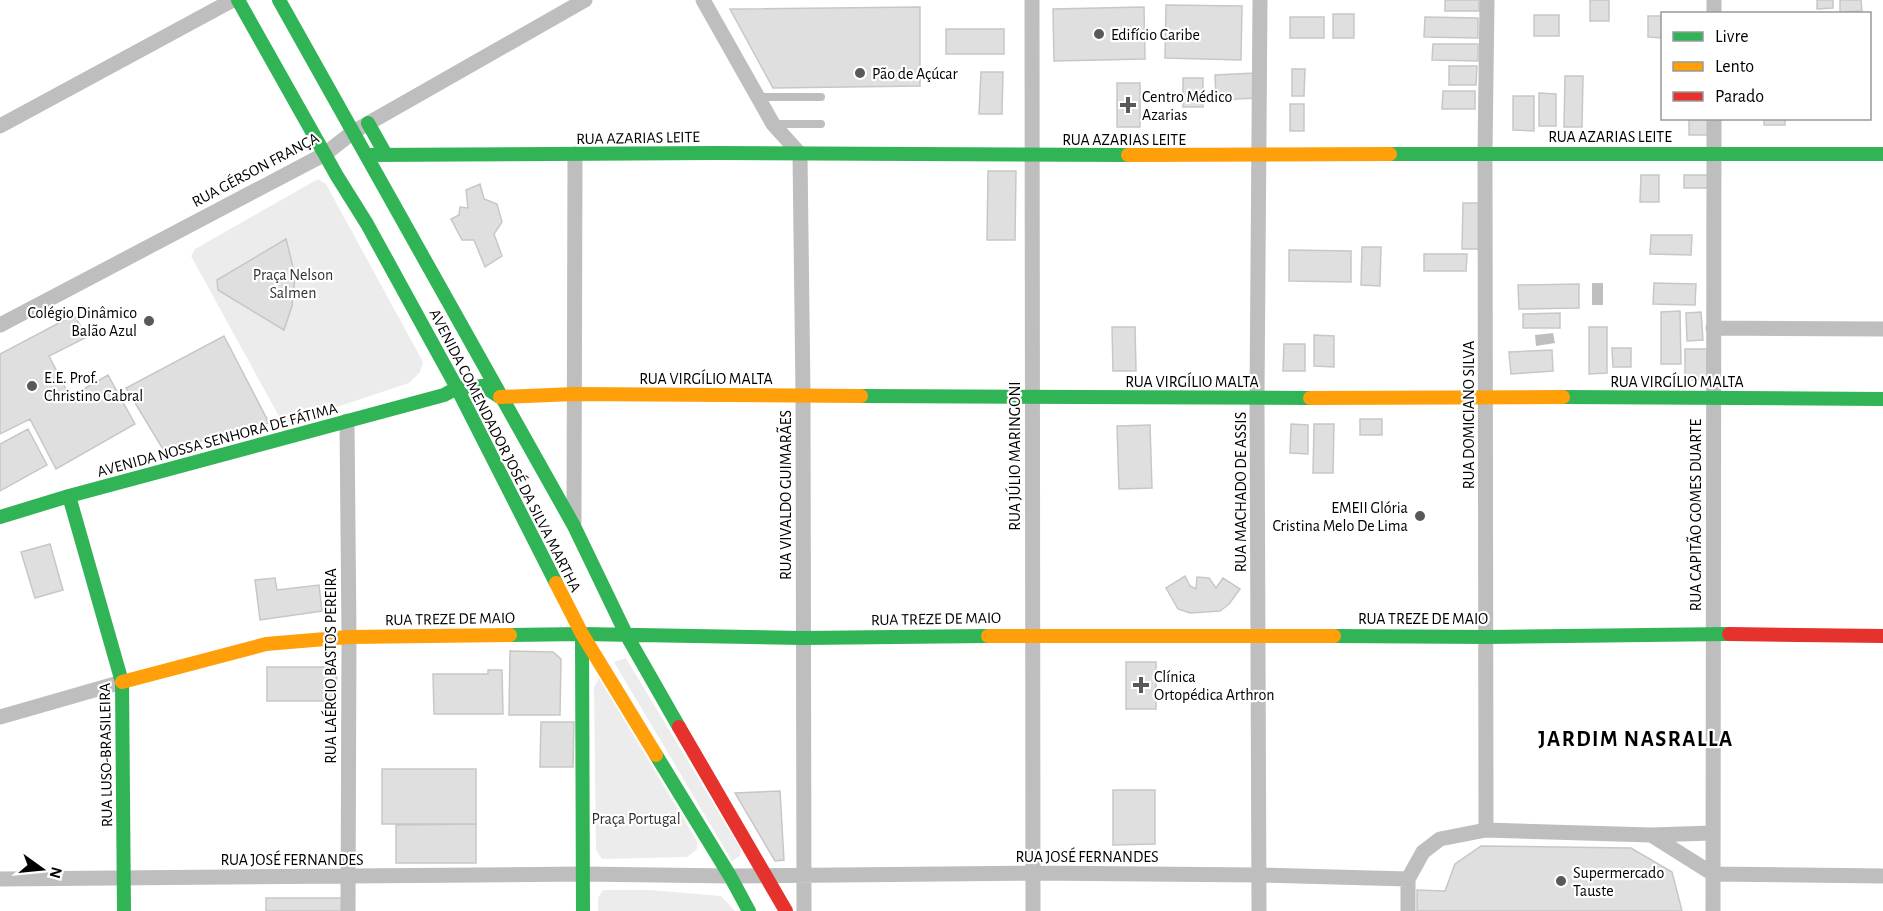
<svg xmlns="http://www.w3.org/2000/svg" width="1883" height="911" viewBox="0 0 1883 911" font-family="'Alegreya Sans',sans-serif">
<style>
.green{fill:#ececec}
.water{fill:#bfbfbf}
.building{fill:#dfdfdf;stroke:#c7c7c7;stroke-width:1.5}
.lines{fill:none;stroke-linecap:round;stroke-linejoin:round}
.lane{stroke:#bebebe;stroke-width:8}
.street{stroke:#bebebe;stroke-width:15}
.fast{stroke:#30b455;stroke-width:14}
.slow{stroke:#ff9f0a;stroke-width:14}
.jam{stroke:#e5322d;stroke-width:14}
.poi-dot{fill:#595959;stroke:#fff;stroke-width:2}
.labels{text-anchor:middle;stroke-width:4.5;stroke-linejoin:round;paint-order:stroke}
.poi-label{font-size:16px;fill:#000;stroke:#fff;text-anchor:start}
.street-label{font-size:16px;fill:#000;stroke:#fff}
.park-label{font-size:16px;fill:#333;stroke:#fff}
.district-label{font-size:22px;font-weight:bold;letter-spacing:1.5px;fill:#000;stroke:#fff}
</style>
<rect width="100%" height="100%" fill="#fff"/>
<path class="green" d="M318 179 326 184 423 362 420 372 409 383 292 422H282L191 256 195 249Z
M626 658 741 850 740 856 732 861 614 662Z
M599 678 697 841V849L687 857 602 859 596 850 594 687Z
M603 890H650L721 896 735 911H598V898Z"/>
<path class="water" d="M1592 283H1603V305H1592Z
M1553 333 1555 343 1536 346 1535 335Z"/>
<path class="building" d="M1445 0H1479V11H1445Z
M1590 0H1609V21H1590Z
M1817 0H1833V8L1817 9Z
M1840 0H1861L1862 11 1840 12Z
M1166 5 1242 6 1241 60 1165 58Z
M920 7V86L773 88 730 9Z
M1144 7 1145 59 1054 61 1053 9Z
M1333 14H1354V38H1333Z
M1534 15H1559V36H1534Z
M1648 16H1662V38L1648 37Z
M1290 17H1324V38H1290Z
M1425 17 1478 18V38L1424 37Z
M946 29H1004V54H946Z
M1433 44H1478V61L1432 60Z
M1449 66H1477L1476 85H1449Z
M1292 69H1305L1304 96H1292Z
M981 72H1003L1002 114H979Z
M1255 73 1257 98 1216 100 1215 75Z
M1565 76H1583L1582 127H1564Z
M1183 78H1203V107H1183Z
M1117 83H1140V127H1117Z
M1443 91H1475V109H1442Z
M1539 93 1556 94V126H1539Z
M1513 96H1534V131L1513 130Z
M1290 104H1304V131H1290Z
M1689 118H1709V135H1689Z
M1764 118H1785V125H1764Z
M988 171H1016L1015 240H987Z
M1641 175H1659V202H1640Z
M1684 175H1709V188H1684Z
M480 184 484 199 497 204 502 222 494 234 502 256 485 267 474 240H462L451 219 459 215 460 207 468 208 466 190Z
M1463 203H1483V249H1462Z
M1651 235H1692L1691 255 1650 254Z
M286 239 295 275 292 306 284 330 218 290 217 280Z
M1362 247H1381L1380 286 1361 285Z
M1289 250 1351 251V282L1289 281Z
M1424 254H1467L1466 271H1424Z
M1654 283 1696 284 1695 305 1653 304Z
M1579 284V308L1519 309 1518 285Z
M1680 311 1681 364H1661V312Z
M1701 312 1703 340 1687 341 1686 313Z
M1560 313V328H1523V314Z
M74 315 87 337 49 356 70 397 108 375 135 424 56 469 30 419 0 434V354Z
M1112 327H1135L1136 371H1113Z
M1589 327H1607V373L1589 374Z
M1314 335 1334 336V367L1314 366Z
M224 336 269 423 164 451 126 388Z
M1284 344H1305V371H1283Z
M1612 348H1631V367H1613Z
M1685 349H1707V380H1685Z
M1552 350 1553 371 1511 374 1509 352Z
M1360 419H1382V435H1360Z
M1291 424 1308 425V454L1290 453Z
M1314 424H1334L1333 473H1313Z
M1150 425 1152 488 1119 489 1117 426Z
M28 429 47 465 0 491V444Z
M50 544 63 590 35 598 21 552Z
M1185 576 1190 586 1196 589 1197 577 1209 578 1216 588 1223 578 1240 589 1229 604 1220 611 1190 613 1178 609 1166 588Z
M275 578 277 590 319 585 322 611 260 620 255 580Z
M510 651 553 652 561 659 560 715H509Z
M1126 662H1156V709H1126Z
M267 667H337L336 701H267Z
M488 670H502L503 714H434L433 674H488Z
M541 722H574L573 767H540Z
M382 769H476V824H382Z
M1113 790H1155V844L1113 845Z
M780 791 784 860 775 861 735 793Z
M476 824V863H396V825Z
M1481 846 1631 848 1672 872 1682 911H1417V890L1445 891 1455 864Z
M266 898H344V911H266Z"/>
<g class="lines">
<path class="lane" d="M758 97H821
M775 124H821"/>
<path class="street" d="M703 0 773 124 800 154 803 395 804 911
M1032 0 1033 911
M1714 0V14
M0 126 233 0
M0 325 325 154 353 132 585 0
M1713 328 1883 329
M347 421 349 637 348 911
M574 523 575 154
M0 717 122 682
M1486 830 1485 153 1487 0
M1651 835 1713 874 1883 876
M0 879 583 874 730 876 1033 873 1258 875 1408 879
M1259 911 1257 398 1260 0
M1408 911V879L1423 852 1440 839 1486 830 1651 835 1712 833
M1713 911 1714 118"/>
<path class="fast" d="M238 0 337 176 367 224 457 388 556 583
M279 0 574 526 627 636 679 727
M368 123 386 155
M1390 154H1883
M366 155 715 153 1128 155
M861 396 1310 398
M1563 397 1883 399
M69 496 122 682 124 911
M0 517 69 496 444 395 457 388 483 386 500 397
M510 635 582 634 803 638 988 636
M582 635 583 911
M1334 636 1487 637 1729 634
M656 755 730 876 749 911"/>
<path class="slow" d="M1128 155 1390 154
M500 397 575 394 861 396
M1310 398 1563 397
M556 583 582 634 656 755
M988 636H1334
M122 682 266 644 349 637 510 635"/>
<path class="jam" d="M1729 634 1883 636
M679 727 786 911"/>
</g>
<g class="poi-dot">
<circle cx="1099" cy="34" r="6"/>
<circle cx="860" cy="73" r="6"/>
<path d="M1125 96h6v6h6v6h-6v6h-6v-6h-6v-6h6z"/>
<circle cx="149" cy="321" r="6"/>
<circle cx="32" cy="386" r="6"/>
<circle cx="1420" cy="516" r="6"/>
<path d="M1138 676h6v6h6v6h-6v6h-6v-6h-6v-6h6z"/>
<circle cx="1561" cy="881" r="6"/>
</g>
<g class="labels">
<g class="poi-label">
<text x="1111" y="40">Edifício Caribe</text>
<text x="872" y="79">Pão de Açúcar</text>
<text x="1142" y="102">Centro Médico<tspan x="1142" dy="18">Azarias</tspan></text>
<text x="137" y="318" text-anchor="end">Colégio Dinâmico<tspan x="137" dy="18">Balão Azul</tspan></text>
<text x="44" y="383">E.E. Prof.<tspan x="44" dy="18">Christino Cabral</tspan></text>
<text x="1408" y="513" text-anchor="end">EMEII Glória<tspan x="1408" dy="18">Cristina Melo De Lima</tspan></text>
<text x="1154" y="682">Clínica<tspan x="1154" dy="18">Ortopédica Arthron</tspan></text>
<text x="1573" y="878">Supermercado<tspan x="1573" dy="18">Tauste</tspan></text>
</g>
<g class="street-label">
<text x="1610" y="142">RUA AZARIAS LEITE</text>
<text transform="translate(638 137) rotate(-1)" y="6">RUA AZARIAS LEITE</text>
<text x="1124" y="145">RUA AZARIAS LEITE</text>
<text transform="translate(255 169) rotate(-28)" y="6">RUA GÉRSON FRANÇA</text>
<text x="706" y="384">RUA VIRGÍLIO MALTA</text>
<text x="1192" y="387">RUA VIRGÍLIO MALTA</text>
<text x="1677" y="387">RUA VIRGÍLIO MALTA</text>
<text transform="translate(1468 415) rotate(-90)" y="6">RUA DOMICIANO SILVA</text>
<text transform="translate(217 439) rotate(-15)" y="6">AVENIDA NOSSA SENHORA DE FÁTIMA</text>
<text transform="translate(506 450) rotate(63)" y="6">AVENIDA COMENDADOR JOSÉ DA SILVA MARTHA</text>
<text transform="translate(1014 456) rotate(-90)" y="6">RUA JÚLIO MARINGONI</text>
<text transform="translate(1240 492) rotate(-90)" y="6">RUA MACHADO DE ASSIS</text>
<text transform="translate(785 495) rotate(-90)" y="6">RUA VIVALDO GUIMARÃES</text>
<text transform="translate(1695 515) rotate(-90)" y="6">RUA CAPITÃO GOMES DUARTE</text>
<text transform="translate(450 618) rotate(-1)" y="6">RUA TREZE DE MAIO</text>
<text transform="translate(936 618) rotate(-1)" y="6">RUA TREZE DE MAIO</text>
<text x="1423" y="624">RUA TREZE DE MAIO</text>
<text transform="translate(330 666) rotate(-90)" y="6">RUA LAÉRCIO BASTOS PEREIRA</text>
<text transform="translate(105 755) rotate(-91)" y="6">RUA LUSO-BRASILEIRA</text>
<text x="1087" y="862">RUA JOSÉ FERNANDES</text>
<text x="292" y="865">RUA JOSÉ FERNANDES</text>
</g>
<g class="park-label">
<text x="293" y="280">Praça Nelson<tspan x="293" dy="18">Salmen</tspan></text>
<text x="636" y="824">Praça Portugal</text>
</g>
<g class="district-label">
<text x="1636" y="746">JARDIM NASRALLA</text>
</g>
</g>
<rect x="1661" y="12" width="210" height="108" fill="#ffffff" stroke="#999999" stroke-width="1.5"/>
<rect x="1673" y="32" width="30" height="9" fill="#30b455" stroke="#999999" stroke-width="1.5"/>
<text x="1715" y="42" font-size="18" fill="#000000">Livre</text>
<rect x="1673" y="62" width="30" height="9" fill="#ff9f0a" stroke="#999999" stroke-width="1.5"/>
<text x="1715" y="72" font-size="18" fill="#000000">Lento</text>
<rect x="1673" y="92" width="30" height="9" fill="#e5322d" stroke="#999999" stroke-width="1.5"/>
<text x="1715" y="102" font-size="18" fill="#000000">Parado</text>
<g transform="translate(42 869) rotate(105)" stroke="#ffffff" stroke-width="4.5" paint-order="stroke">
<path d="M0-4.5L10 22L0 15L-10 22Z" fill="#000000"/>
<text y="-9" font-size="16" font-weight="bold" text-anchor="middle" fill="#000000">N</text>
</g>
</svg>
